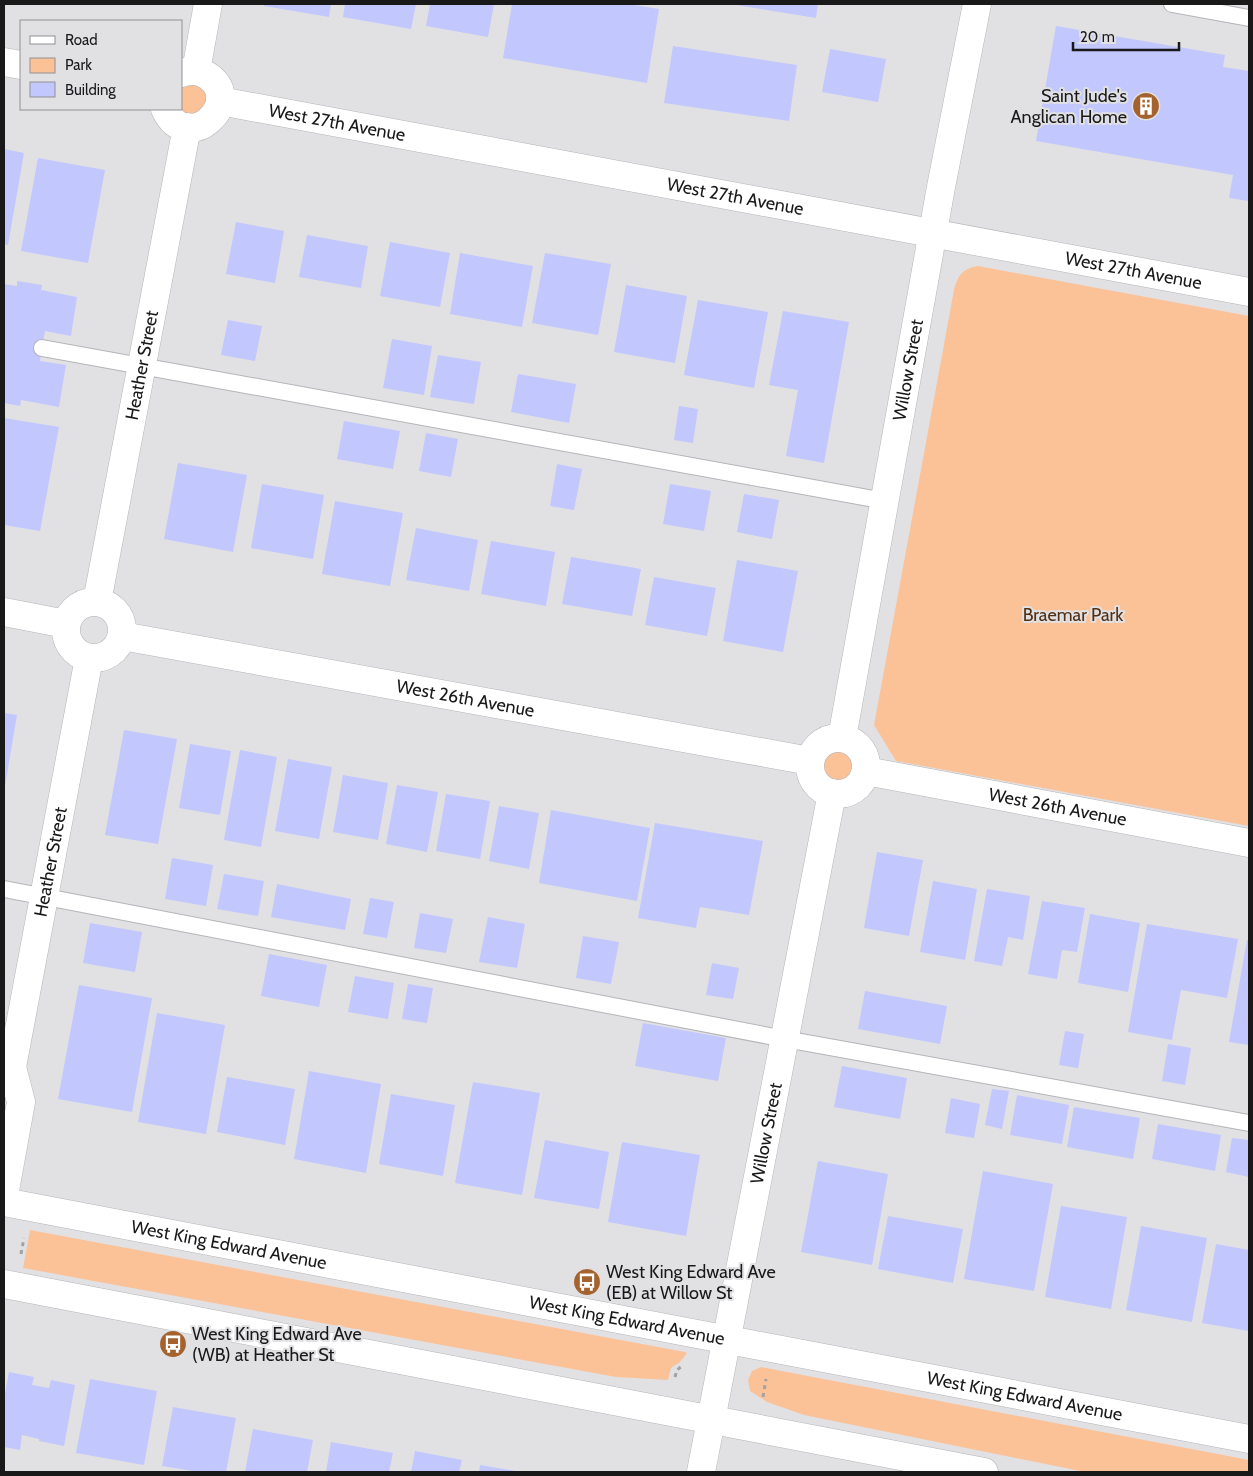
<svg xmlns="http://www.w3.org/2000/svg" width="1253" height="1476" viewBox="0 0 1253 1476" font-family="Cabin,sans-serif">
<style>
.green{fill:#fbc298}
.building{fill:#c2c7fe}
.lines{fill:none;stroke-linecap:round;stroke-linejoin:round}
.service-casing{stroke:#b4b5b8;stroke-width:18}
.minor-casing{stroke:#b4b5b8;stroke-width:29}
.secondary-casing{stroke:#b4b5b8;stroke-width:29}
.path{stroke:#a2a2a5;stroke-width:3;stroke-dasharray:4 4;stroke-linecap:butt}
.service{stroke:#fff;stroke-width:16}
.minor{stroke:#fff;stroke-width:28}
.secondary{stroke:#fff;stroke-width:28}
.labels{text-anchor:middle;stroke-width:4;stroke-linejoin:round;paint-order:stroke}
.poi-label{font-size:18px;fill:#19191a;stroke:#e1e1e4;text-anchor:start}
.street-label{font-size:18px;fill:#19191a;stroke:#e1e1e4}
.park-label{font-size:18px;fill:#523014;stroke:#e1e1e4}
</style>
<rect width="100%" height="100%" fill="#e1e1e4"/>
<path class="green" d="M181 81 207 84 209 110 184 117 181 109Z
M978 266 1249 316V826L896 761 874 725 954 290C957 276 963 268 978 266Z
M818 767a19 19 0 1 1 38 0a19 19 0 1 1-38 0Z
M30 1230 685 1352 687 1353 680 1362 671 1368 668 1380 616 1377 23 1268Z
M761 1367 1249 1460V1472H1085L804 1415 767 1402 750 1391 748 1380 752 1371Z"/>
<path class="building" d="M264 4H331L329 17 264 6Z
M345 4H416L411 29 343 17Z
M430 4H494L488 37 426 26Z
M512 4H628L659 9 647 83 503 58Z
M730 4H818L816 18Z
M1056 26 1225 55 1223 67 1249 71V201L1229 198 1233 175 1036 141Z
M673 46 797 65 789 121 664 103Z
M830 49 886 59 878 102 822 92Z
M4 149 24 153 8 245 4 244Z
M38 158 105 170 88 263 21 251Z
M236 222 284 231 275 283 226 274Z
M307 235 368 246 361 288 299 277Z
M390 242 450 253 440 307 380 296Z
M460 253 533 266 522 327 450 314Z
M545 253 611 264 598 335 532 323Z
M17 281 42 285 41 290 77 297 71 336 45 331 42 348 40 361 66 365 59 407 21 400 20 406 4 403V284L17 286Z
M626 285 687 296 675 363 614 352Z
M698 300 768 312 754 388 684 375Z
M783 311 849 322 824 463 786 456 798 390 769 385Z
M228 320 262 326 255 361 221 355Z
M392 339 432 346 424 395 383 388Z
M438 355 481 362 474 404 430 397Z
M518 374 576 384 569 423 511 412Z
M679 406 698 409 693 443 674 440Z
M4 418 59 427 40 531 4 525Z
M344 421 400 431 393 469 337 459Z
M426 433 458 439 451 477 419 471Z
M178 463 247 475 233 552 164 539Z
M557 464 582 469 574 510 550 506Z
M262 484 324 495 313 559 251 548Z
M670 484 711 491 704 531 663 524Z
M744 494 779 500 772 539 737 532Z
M335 501 403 513 390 586 322 574Z
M416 528 478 540 469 591 406 580Z
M491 541 555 552 546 606 481 594Z
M571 557 641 569 632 616 562 604Z
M737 560 798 571 783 652 723 641Z
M654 577 716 588 707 636 645 625Z
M4 713 17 715 5 786H4Z
M124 730 177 739 158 844 105 835Z
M190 744 231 751 220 815 179 808Z
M240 750 277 757 261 847 224 840Z
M288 759 332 767 319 839 275 831Z
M343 775 388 783 378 840 333 832Z
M397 785 438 792 427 852 386 844Z
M446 794 490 801 480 859 436 851Z
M499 806 539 813 529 869 489 861Z
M551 810 650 828 637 901 539 883Z
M655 823 763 841 749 915 700 907 696 928 638 918Z
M877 852 923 860 909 936 864 928Z
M172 858 213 865 206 906 165 899Z
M224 874 264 881 258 916 217 909Z
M933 881 977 889 965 960 920 952Z
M277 884 351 899 345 930 271 917Z
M987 889 1030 896 1023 940 1008 937 1002 966 974 961Z
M370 898 394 902 387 938 363 934Z
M1042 901 1085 908 1077 952 1062 950 1057 979 1028 974Z
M420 913 453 919 446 953 414 948Z
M1090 914 1140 923 1128 992 1078 983Z
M488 917 525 924 517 968 479 962Z
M90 923 142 932 135 972 83 963Z
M1147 924 1238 939 1227 998 1181 990 1172 1040 1128 1032Z
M583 936 619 942 611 984 576 978Z
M1247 940H1249V1045L1229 1042Z
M269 954 327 965 319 1007 261 996Z
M712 963 739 968 733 999 706 995Z
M355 976 394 983 388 1019 348 1012Z
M408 984 433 988 427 1023 402 1019Z
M79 985 152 998 132 1112 58 1099Z
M865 991 947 1006 940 1044 858 1029Z
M157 1013 225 1025 206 1134 138 1122Z
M643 1023 726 1038 718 1081 635 1066Z
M1065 1031 1084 1034 1078 1068 1059 1065Z
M1168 1044 1191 1048 1185 1085 1162 1081Z
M842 1066 907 1078 900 1119 834 1107Z
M309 1071 381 1084 366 1173 294 1159Z
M227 1077 295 1089 285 1145 217 1132Z
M473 1082 540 1093 522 1195 455 1183Z
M992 1089 1009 1091 1002 1129 985 1125Z
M391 1094 455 1105 443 1176 379 1164Z
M1017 1095 1069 1105 1062 1144 1010 1135Z
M951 1098 980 1104 974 1138 945 1133Z
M1074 1107 1140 1118 1133 1159 1067 1147Z
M1158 1124 1221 1135 1215 1171 1152 1159Z
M1232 1138 1249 1140V1177L1226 1172Z
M545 1140 609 1152 599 1209 534 1198Z
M622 1142 700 1155 686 1236 608 1222Z
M818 1161 888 1174 872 1265 801 1252Z
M983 1171 1053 1184 1034 1291 964 1279Z
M1061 1206 1127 1217 1111 1309 1045 1297Z
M888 1216 963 1229 953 1283 878 1269Z
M1141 1226 1207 1238 1192 1322 1126 1310Z
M1216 1244 1249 1250V1331L1202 1323Z
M9 1372 34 1377 32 1385 49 1388 51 1380 75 1385 64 1446 39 1441V1439L22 1435 20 1450 4 1447V1399Z
M90 1379 157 1391 144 1465 76 1453Z
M173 1407 236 1418 226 1472H199L162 1466Z
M253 1429 313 1440 307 1472H245Z
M331 1442 393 1453 389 1472H326Z
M415 1451 462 1460 459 1472H411Z
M480 1465 516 1471V1472H479Z"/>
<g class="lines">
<g class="service-casing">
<path id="service" d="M1172 4 1249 18
M42 348 885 501
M4 889 785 1039 1249 1123"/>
</g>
<g class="minor-casing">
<g id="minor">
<path d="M4 62 21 65"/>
<path d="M196 71 208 4"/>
<path id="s1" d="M220 101 1249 292"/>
<path d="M165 109C187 157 246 102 208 76 199 70 191 70 181 73"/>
<circle cx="94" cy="630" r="28"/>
<path id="s2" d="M97 602 187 127"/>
<path d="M4 612 66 624"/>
<path id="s3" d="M122 636 810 761"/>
<circle cx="838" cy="766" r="28"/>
<path id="s4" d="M842 738 941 187 977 4"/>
<path id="s5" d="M866 771 1249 843"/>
<path id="s6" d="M4 1080 12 1067 89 658"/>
<path d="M4 1196 21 1102 12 1067"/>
<path id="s7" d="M701 1472 832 793"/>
</g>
</g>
<g class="secondary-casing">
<g id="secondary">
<path id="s8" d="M4 1202 1249 1439"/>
<path d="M4 1284 984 1472"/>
</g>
</g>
<path class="path" d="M21 1254 24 1238
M675 1377 677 1370 683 1365
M763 1397 766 1379"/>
<use href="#service" class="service"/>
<use href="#minor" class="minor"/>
<use href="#secondary" class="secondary"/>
</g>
<defs>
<g id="building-disc" transform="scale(1.4375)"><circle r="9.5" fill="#a4632e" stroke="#e1e1e4"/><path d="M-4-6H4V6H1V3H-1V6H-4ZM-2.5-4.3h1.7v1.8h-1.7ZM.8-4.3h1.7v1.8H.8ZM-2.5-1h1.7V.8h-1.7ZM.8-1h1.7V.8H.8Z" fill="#fff"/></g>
<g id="bus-disc" transform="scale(1.4375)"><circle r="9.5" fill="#a4632e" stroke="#e1e1e4"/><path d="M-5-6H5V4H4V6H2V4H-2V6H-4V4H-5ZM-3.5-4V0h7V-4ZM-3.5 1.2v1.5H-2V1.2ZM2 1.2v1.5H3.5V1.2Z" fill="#fff"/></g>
</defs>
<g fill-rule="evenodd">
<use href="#building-disc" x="1146" y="106"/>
<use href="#bus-disc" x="587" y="1282"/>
<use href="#bus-disc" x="173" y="1344"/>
</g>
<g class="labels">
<g class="poi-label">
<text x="1127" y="102" text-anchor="end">Saint Jude's<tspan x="1127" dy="21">Anglican Home</tspan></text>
<text x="606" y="1278">West King Edward Ave<tspan x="606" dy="21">(EB) at Willow St</tspan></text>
<text x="192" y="1340">West King Edward Ave<tspan x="192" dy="21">(WB) at Heather St</tspan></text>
</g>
<g class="street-label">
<text dy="6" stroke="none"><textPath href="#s1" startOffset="119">West 27th Avenue</textPath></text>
<text dy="6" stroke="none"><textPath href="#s1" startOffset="524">West 27th Avenue</textPath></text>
<text dy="6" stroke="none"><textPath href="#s1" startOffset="929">West 27th Avenue</textPath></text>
<text dy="6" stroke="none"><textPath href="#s2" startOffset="241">Heather Street</textPath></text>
<text dy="6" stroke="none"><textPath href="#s4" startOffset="374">Willow Street</textPath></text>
<text dy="6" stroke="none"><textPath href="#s3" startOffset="349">West 26th Avenue</textPath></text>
<text dy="6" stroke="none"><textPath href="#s5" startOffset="195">West 26th Avenue</textPath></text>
<text dy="6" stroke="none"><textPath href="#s6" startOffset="224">Heather Street</textPath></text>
<text dy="6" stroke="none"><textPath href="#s7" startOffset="345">Willow Street</textPath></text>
<text dy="6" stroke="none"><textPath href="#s8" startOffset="229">West King Edward Avenue</textPath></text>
<text dy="6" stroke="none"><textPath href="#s8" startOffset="634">West King Edward Avenue</textPath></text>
<text dy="6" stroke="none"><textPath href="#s8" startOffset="1039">West King Edward Avenue</textPath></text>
</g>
<g class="park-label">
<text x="1073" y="621">Braemar Park</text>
</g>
</g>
<rect width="1253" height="1476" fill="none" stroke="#19191a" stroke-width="10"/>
<rect x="20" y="20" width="162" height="90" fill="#e1e1e4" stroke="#919193"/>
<rect x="30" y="36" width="25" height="8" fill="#ffffff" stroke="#919193"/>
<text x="65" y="45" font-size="15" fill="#19191a">Road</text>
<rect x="30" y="58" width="25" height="15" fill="#fbc298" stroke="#919193"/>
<text x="65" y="70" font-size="15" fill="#19191a">Park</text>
<rect x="30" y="82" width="25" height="15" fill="#c2c7fe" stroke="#919193"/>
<text x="65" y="95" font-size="15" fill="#19191a">Building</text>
<path d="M1073 42v8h106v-8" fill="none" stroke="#19191a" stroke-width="2.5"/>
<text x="1080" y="42" font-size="15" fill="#19191a" stroke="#e1e1e4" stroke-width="4" paint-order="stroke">20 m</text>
</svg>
